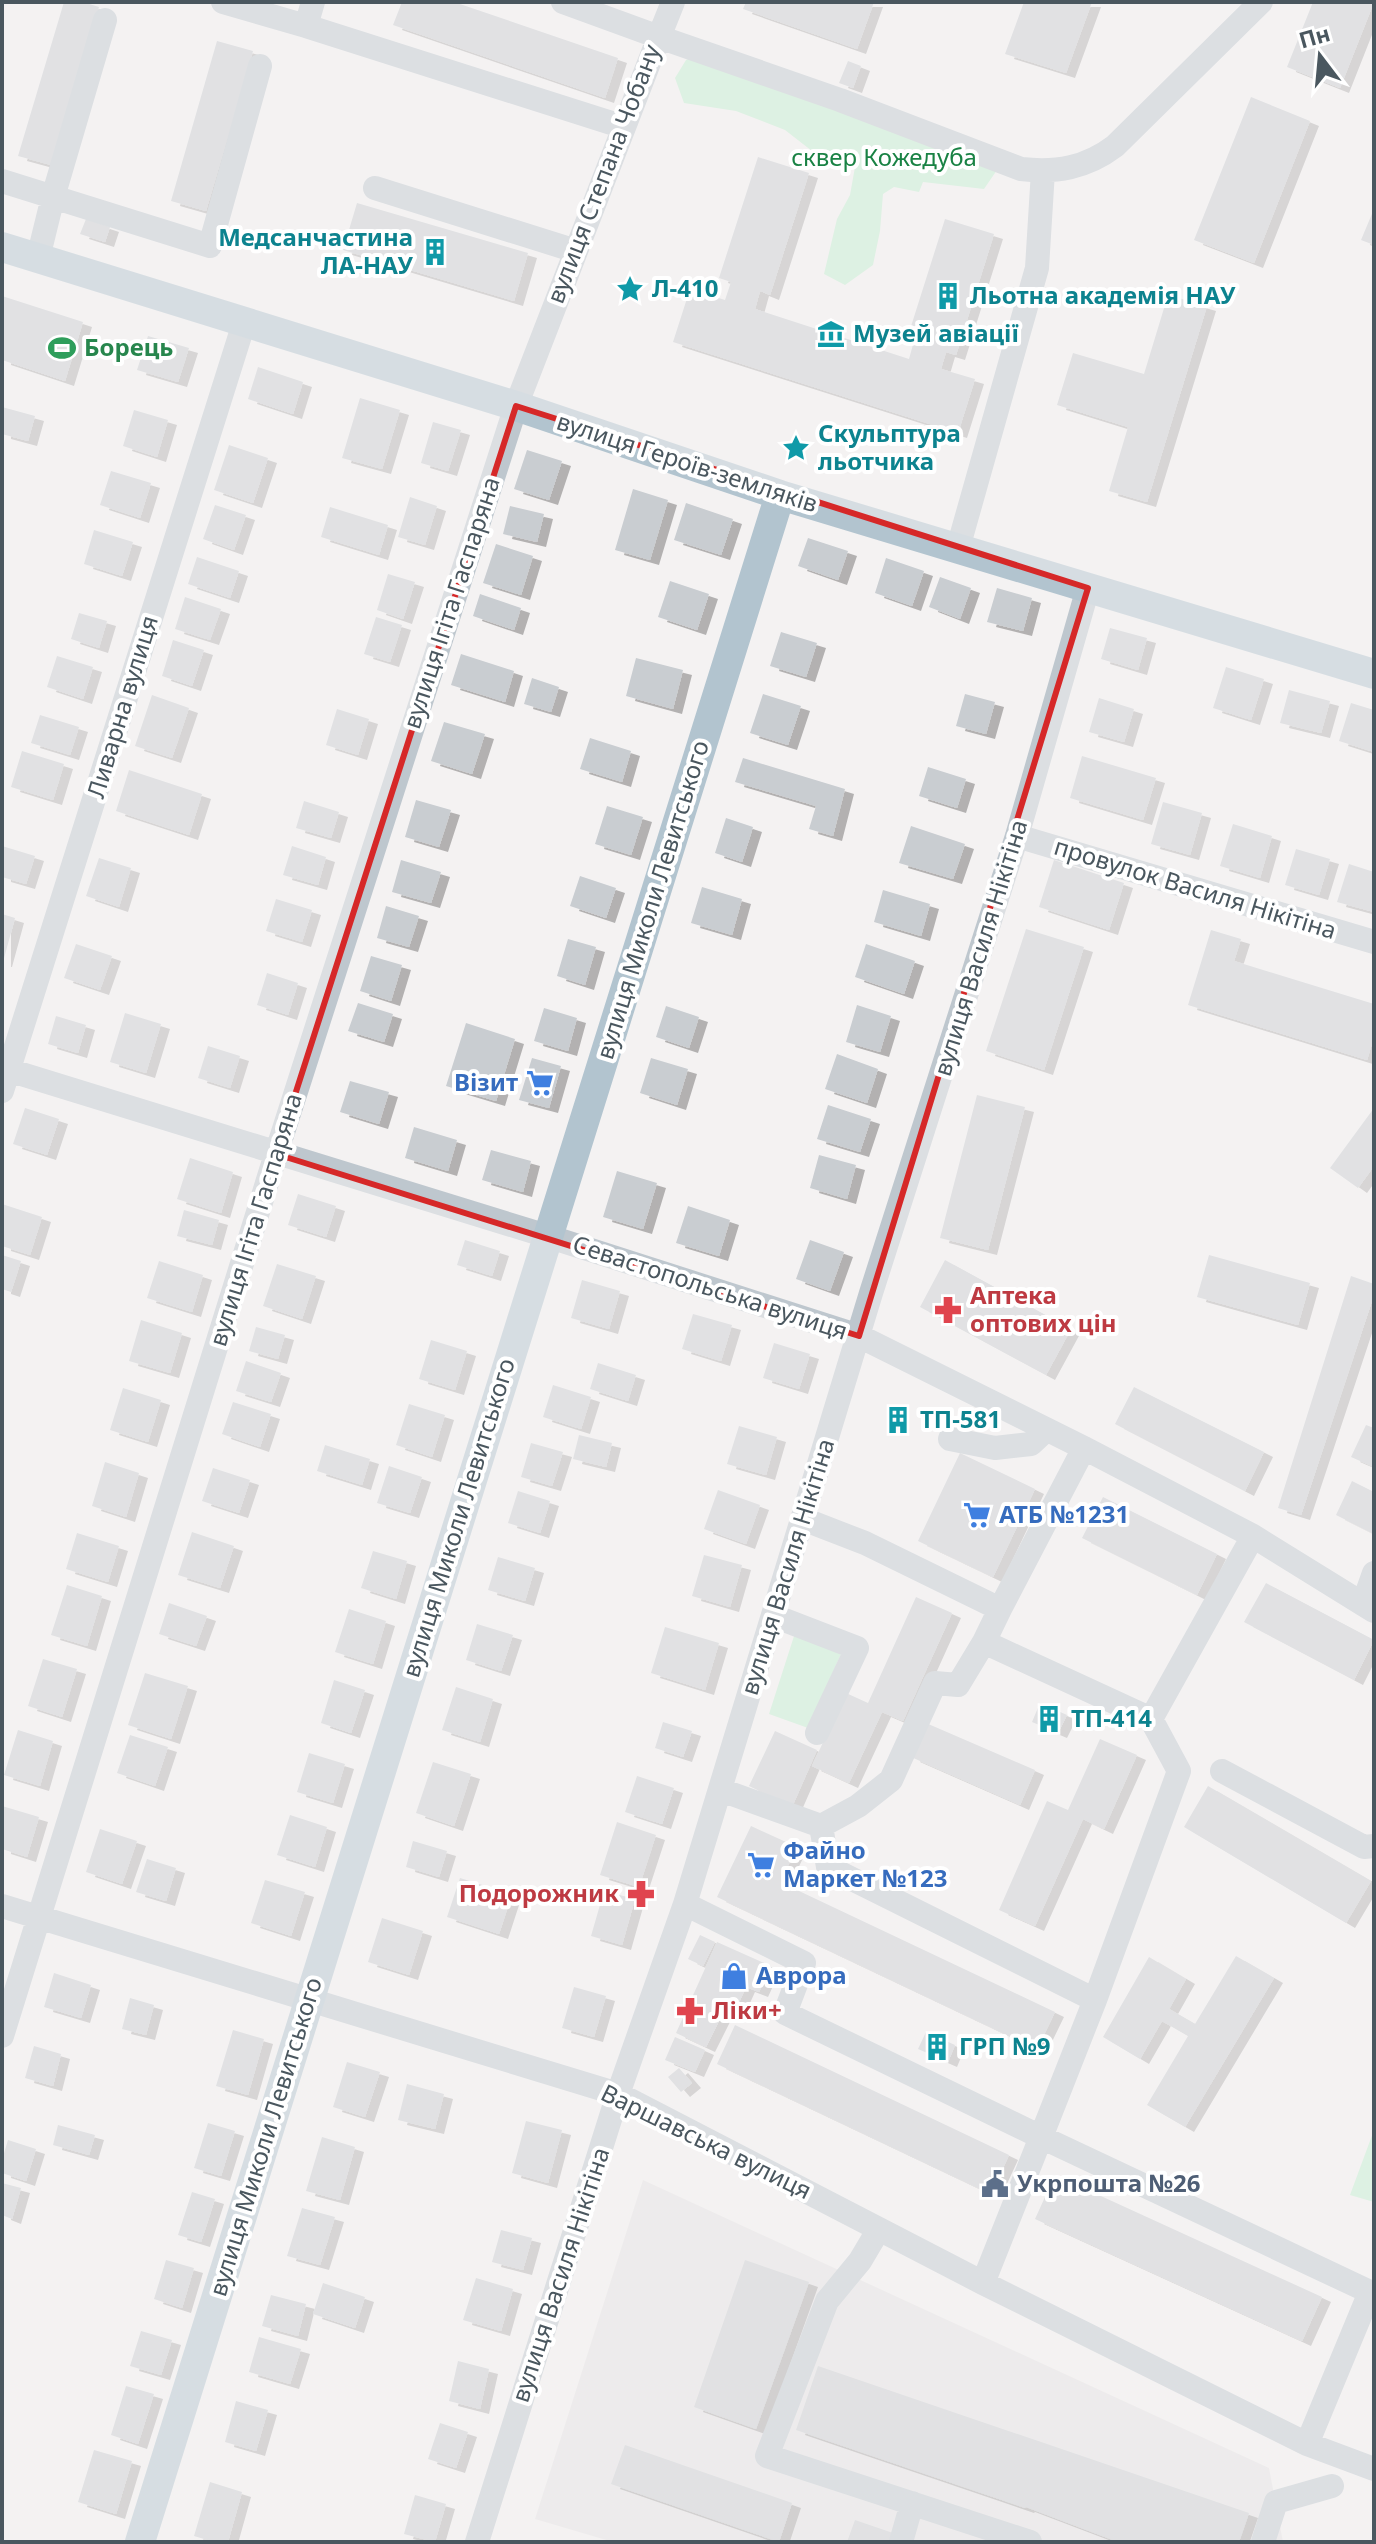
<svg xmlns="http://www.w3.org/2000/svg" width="1376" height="2544" viewBox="0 0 1376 2544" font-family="'Noto Sans',sans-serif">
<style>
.education{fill:#e5e3e4}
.green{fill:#c2efd0}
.building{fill:#c9cdd1;filter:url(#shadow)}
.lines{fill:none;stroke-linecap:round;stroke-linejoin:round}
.minor{stroke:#bec7ce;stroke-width:24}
.major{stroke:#b2c4cf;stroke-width:30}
.marked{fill:none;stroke:#d62828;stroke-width:6;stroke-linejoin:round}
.labels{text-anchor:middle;stroke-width:8;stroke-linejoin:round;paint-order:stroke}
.park-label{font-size:24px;fill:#198244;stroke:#fff}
.street-label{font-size:24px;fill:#4a575f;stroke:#fff}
.culture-label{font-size:24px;font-weight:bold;fill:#0d838f;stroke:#fff;text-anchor:start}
.leisure-label{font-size:24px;font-weight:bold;fill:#27864d;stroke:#fff;text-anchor:start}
.shop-label{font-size:24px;font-weight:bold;fill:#366cbe;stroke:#fff;text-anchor:start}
.health-label{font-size:24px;font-weight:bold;fill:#be3a42;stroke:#fff;text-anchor:start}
.service-label{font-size:24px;font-weight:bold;fill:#4e5e75;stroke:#fff;text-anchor:start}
</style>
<defs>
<filter id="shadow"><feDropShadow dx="9" dy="5" stdDeviation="0" flood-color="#0004"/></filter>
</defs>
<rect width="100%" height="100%" fill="#f4f2f2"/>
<path class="education" d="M643 2180 1269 2468 1283 2542H613L535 2519Z"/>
<path class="green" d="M694 56 997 170 984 189 923 182 919 192 894 187 883 194 880 231 873 265 845 285 824 274 837 219 850 195 855 167 830 165 785 130 736 111 684 103 675 78 686 60Z
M795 1633 841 1654 808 1728 769 1714Z
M1374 2130V2202L1350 2195Z"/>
<path class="building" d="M64 2H83L99 7 51 165 18 156Z
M402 2H454L618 58 605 98 393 25Z
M746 2H874L857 49 743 9Z
M1024 2H1092L1066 73 1005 54Z
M1313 2H1374L1340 88 1287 67Z
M217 41 253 51 206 211 171 201Z
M848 61 861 66 853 88 839 83Z
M1251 97 1310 121 1254 263 1194 240Z
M758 157 809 173 770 295 760 291 755 309 909 359 914 341 907 339 945 219 994 234 956 355 946 352 941 369 975 379 958 433 673 342 690 289 725 300 731 282 719 278Z
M357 203 528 253 514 301 343 250Z
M1374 209V245L1361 240Z
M86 219 110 227 105 242 80 234Z
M1168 295 1207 306 1147 502 1109 491 1128 427 1057 405 1073 353 1144 374Z
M2 296 83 322 65 381 2 360Z
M148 336 189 348 178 382 137 370Z
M258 367 303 382 293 414 248 399Z
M360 398 400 410 382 469 342 458Z
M2 407 35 416 28 441 2 434Z
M134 410 168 420 157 457 123 446Z
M433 422 461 430 448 471 421 463Z
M229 445 268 458 253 503 214 490Z
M527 450 562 461 549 500 514 489Z
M111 471 151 483 140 518 100 505Z
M633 489 668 500 650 560 615 550Z
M410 497 437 506 425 545 398 537Z
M686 503 733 519 721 555 674 540Z
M215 505 246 515 234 550 203 539Z
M510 506 544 514 537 542 503 534Z
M330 507 388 525 379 555 321 537Z
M94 530 133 542 122 576 84 564Z
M808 538 848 551 838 580 798 566Z
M496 544 533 556 521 595 483 583Z
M197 557 239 571 230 598 188 584Z
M886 558 924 571 912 606 875 593Z
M388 574 415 582 403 619 377 610Z
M940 577 971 588 960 619 929 607Z
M670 581 709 594 697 630 658 617Z
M997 588 1032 598 1023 631 987 622Z
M480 594 521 608 514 630 473 616Z
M185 597 221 609 210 640 175 629Z
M79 613 107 621 99 648 71 639Z
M376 617 402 625 390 662 364 654Z
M1110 628 1147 638 1138 670 1101 659Z
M781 632 817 643 806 677 770 666Z
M173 640 204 650 192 686 162 676Z
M461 654 514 671 505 702 451 685Z
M57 656 93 667 83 699 47 687Z
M636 658 683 670 673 709 626 696Z
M1226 667 1264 679 1251 720 1213 708Z
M532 678 559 687 551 712 524 704Z
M1289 690 1330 701 1321 733 1280 723Z
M763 694 801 706 788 745 750 733Z
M965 694 995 702 986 734 956 726Z
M152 695 189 708 172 758 135 746Z
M1099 698 1134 709 1124 742 1089 732Z
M1351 703 1374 710V752L1339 741Z
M337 709 369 719 358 755 326 745Z
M40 715 79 727 70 755 31 743Z
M444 722 485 734 472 774 431 761Z
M590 738 631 751 622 782 580 769Z
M22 751 64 764 53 800 11 787Z
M1082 756 1156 778 1143 820 1070 798Z
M743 758 845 789 833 836 809 829 816 806 735 782Z
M928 767 966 779 957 808 919 796Z
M129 770 202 794 189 835 116 811Z
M416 800 451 810 439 847 405 837Z
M304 801 339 812 331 838 296 828Z
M1163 802 1202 813 1190 855 1151 844Z
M607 806 643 817 631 855 595 844Z
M726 818 753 827 742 862 715 853Z
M1233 824 1272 836 1260 878 1220 866Z
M911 826 965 844 953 879 899 863Z
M2 846 35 856 26 884 2 877Z
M292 846 326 857 318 885 283 875Z
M1296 849 1330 859 1319 895 1285 885Z
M99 858 131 868 119 907 86 896Z
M401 860 441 872 431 903 392 892Z
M1054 860 1124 883 1109 930 1039 907Z
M1349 864 1374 872V912L1337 902Z
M580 876 616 888 606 918 570 906Z
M702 887 742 899 732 935 691 923Z
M883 890 930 904 921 936 874 922Z
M276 899 312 910 302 942 266 931Z
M386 906 419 916 409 947 377 938Z
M2 914 15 918 3 962H2Z
M1026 929 1084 947 1044 1070 986 1051Z
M1211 930 1241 939 1234 961 1374 1004V1037L1367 1060 1188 1005Z
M568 939 596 947 585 985 557 976Z
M76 944 112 956 100 990 64 978Z
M866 944 915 961 904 994 855 977Z
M371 956 402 965 391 1001 360 991Z
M267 973 298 983 288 1015 257 1005Z
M358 1003 393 1014 384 1042 348 1031Z
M857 1005 891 1016 880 1052 846 1042Z
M666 1006 699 1017 689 1048 656 1037Z
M544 1008 577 1018 568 1051 534 1041Z
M125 1013 161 1024 146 1073 110 1062Z
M56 1016 86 1025 78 1053 48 1044Z
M466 1023 515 1039 496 1101 446 1086Z
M208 1046 240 1056 230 1088 198 1078Z
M837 1054 878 1069 867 1103 825 1089Z
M532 1058 561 1066 549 1108 519 1100Z
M651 1058 688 1069 677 1105 640 1093Z
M350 1081 389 1092 379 1124 340 1112Z
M977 1095 1025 1107 988 1250 940 1238Z
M828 1105 871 1119 860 1152 817 1139Z
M25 1108 59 1119 47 1155 13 1144Z
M1374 1108V1166L1358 1188 1330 1168Z
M414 1127 457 1140 448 1171 405 1158Z
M491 1150 531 1161 523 1192 482 1180Z
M819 1155 856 1165 847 1199 810 1188Z
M190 1158 233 1172 221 1213 177 1199Z
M617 1171 657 1183 643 1229 603 1217Z
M298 1194 336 1206 326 1237 288 1225Z
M2 1204 42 1217 30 1255 2 1246Z
M688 1206 730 1220 719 1256 676 1243Z
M184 1210 219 1220 212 1245 177 1236Z
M465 1240 500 1251 492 1276 457 1265Z
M810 1240 844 1252 830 1291 796 1279Z
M2 1255 21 1261 11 1292 2 1289Z
M1209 1255 1310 1283 1298 1325 1197 1297Z
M945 1260 1071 1329 1046 1375 920 1307Z
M159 1261 203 1275 192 1312 147 1298Z
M277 1264 316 1276 302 1319 263 1306Z
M1351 1276 1374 1284V1295L1301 1515 1278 1508Z
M582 1280 620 1291 609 1329 571 1318Z
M693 1314 732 1325 721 1361 682 1349Z
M141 1320 182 1333 170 1373 129 1361Z
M256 1327 285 1335 278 1359 249 1351Z
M431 1340 467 1351 455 1390 419 1379Z
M774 1343 810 1354 799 1389 763 1378Z
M246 1361 281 1373 271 1402 236 1391Z
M598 1363 636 1375 628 1401 590 1389Z
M553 1385 591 1397 581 1429 543 1417Z
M1134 1387 1264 1452 1245 1491 1115 1424Z
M123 1388 161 1400 148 1442 110 1430Z
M233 1402 271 1414 260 1447 222 1434Z
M409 1404 445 1415 432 1457 396 1445Z
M1366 1425 1374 1428V1467L1351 1457Z
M739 1426 777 1437 766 1475 727 1464Z
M579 1435 612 1443 606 1467 573 1459Z
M531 1443 563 1452 552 1486 521 1477Z
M325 1445 370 1459 362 1485 317 1471Z
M960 1453 1035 1489 993 1577 918 1541Z
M105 1462 139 1473 126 1517 92 1506Z
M389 1466 422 1477 410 1513 377 1503Z
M213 1468 250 1480 239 1513 202 1501Z
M1352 1481 1374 1492V1528L1372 1533 1336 1515Z
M718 1490 760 1505 746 1544 704 1529Z
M518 1491 550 1501 540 1533 508 1523Z
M1103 1497 1217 1554 1197 1595 1082 1538Z
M192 1532 234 1546 220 1588 178 1575Z
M77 1533 119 1546 108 1582 66 1569Z
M373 1551 407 1561 396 1599 361 1588Z
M704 1555 742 1565 730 1607 692 1596Z
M498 1557 535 1568 525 1601 488 1590Z
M1266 1583 1374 1640 1354 1680 1244 1622Z
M67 1585 102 1596 87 1646 51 1635Z
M916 1597 952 1613 903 1721 882 1712 849 1783 812 1766 846 1693 868 1703Z
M169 1603 207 1616 196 1646 159 1634Z
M349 1609 386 1621 373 1664 335 1652Z
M477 1624 513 1635 501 1671 466 1660Z
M665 1627 719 1643 705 1690 651 1673Z
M43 1659 77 1669 62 1717 28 1706Z
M145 1673 188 1686 171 1739 128 1725Z
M334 1680 365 1690 351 1733 321 1723Z
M456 1687 493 1699 480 1742 442 1730Z
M1040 1703 1067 1715 1058 1733 1032 1722Z
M663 1722 692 1731 683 1757 655 1748Z
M926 1723 1035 1770 1020 1805 911 1757Z
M18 1730 53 1741 40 1786 4 1775Z
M775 1731 817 1750 792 1807 749 1786Z
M130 1735 168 1747 155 1786 117 1773Z
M1100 1739 1137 1755 1104 1829 1083 1819 1035 1926 999 1910 1047 1801 1068 1810Z
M309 1753 345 1764 333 1803 297 1792Z
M433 1762 471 1774 454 1826 416 1813Z
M637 1776 674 1788 662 1824 625 1812Z
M1208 1786 1371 1881 1346 1923 1184 1827Z
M2 1806 39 1817 27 1857 2 1849Z
M290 1815 327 1827 315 1867 277 1855Z
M617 1822 656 1835 639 1887 600 1875Z
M751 1826 797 1847 780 1882 1055 2012 1037 2049 717 1897Z
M100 1829 137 1841 122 1884 86 1872Z
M413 1841 447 1851 439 1877 406 1867Z
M147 1859 176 1868 166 1901 136 1892Z
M460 1878 512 1894 499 1934 447 1917Z
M265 1880 305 1892 291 1936 251 1923Z
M604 1891 635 1899 622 1945 591 1936Z
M382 1918 423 1931 409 1975 368 1962Z
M700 1935 715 1942 703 1966 688 1959Z
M717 1942 771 1966 759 1992 746 1987 732 2018 722 2015 706 2047 676 2033Z
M1236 1956 1274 1978 1185 2127 1147 2105 1188 2036 1162 2021 1140 2059 1103 2037 1149 1957 1186 1979 1169 2009 1195 2024Z
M54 1973 91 1985 81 2018 44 2007Z
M574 1987 606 1996 594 2037 562 2028Z
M130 1998 154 2005 146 2035 122 2029Z
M735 2025 1009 2155 991 2194 717 2064Z
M233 2030 264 2039 248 2095 216 2086Z
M926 2032 955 2045 948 2062 918 2049Z
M675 2037 705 2050 695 2072 665 2060Z
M34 2046 61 2054 53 2086 25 2078Z
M347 2062 380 2072 365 2117 333 2107Z
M679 2068 692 2083 681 2092 668 2077Z
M407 2084 444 2094 435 2129 398 2120Z
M526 2121 562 2130 548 2183 512 2173Z
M208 2123 235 2131 221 2176 194 2168Z
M58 2125 95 2135 89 2155 53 2145Z
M322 2137 355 2147 340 2200 306 2191Z
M8 2140 36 2149 26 2181 2 2173V2160Z
M1055 2175 1322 2297 1302 2341 1035 2219Z
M2 2183 21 2188 12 2219 2 2215Z
M192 2192 215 2199 201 2242 178 2235Z
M302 2208 335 2217 320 2265 287 2256Z
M501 2230 532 2238 523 2270 492 2262Z
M166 2260 194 2268 182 2308 154 2299Z
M745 2260 809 2282 756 2429 694 2407Z
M476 2278 513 2289 501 2331 463 2320Z
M323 2283 365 2297 355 2328 313 2314Z
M271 2295 306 2304 298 2336 262 2326Z
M141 2331 172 2340 161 2375 130 2366Z
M259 2337 301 2349 290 2384 249 2372Z
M458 2361 489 2369 480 2409 449 2401Z
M818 2366 1249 2513 1239 2542H1118L1026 2507 1025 2508 796 2430Z
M126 2386 154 2394 138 2444 111 2435Z
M236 2401 268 2410 256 2451 225 2442Z
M440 2423 468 2432 456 2468 428 2459Z
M625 2445 792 2503 779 2542 611 2484Z
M94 2450 132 2461 116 2514 78 2502Z
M210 2482 242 2492 228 2542H214L194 2536Z
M415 2495 446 2504 435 2542 404 2534Z
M855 2520 893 2533 890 2542H847Z"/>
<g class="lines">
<path class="minor" d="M223 2 306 26 313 2
M673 2 659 37 840 100 1021 169C1056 173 1086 168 1115 146L1261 2
M306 26 624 127
M2 181 210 246 260 66
M375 188 576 251
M38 258 53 197 105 20
M958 548 1037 268 1043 171
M1017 836 1374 942
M2 1068 547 1236 859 1336 1084 1448 1253 1536 1374 1611
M2 1091 244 323
M950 1439 995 1448 1031 1444 1046 1430
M803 1519 865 1543 1000 1609 984 1642
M1253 1536 1151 1719 1179 1771 1095 2000 1041 2137 1370 2292 1307 2444
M1363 1604 1374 1573
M1000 1609 1084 1448
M774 1616 857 1648 817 1733
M1222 1771 1364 1847 1374 1846
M721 1790 821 1826 828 1867 1095 2000
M821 1826 858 1806 891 1780 935 1683 958 1685 984 1642 1151 1719
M685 1904 804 1963 785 2013 1041 2137 983 2283
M2 1906 618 2094 983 2283 1307 2444 1374 2469
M2 2036 276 1154 516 406 659 37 563 2
M879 2229 860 2261 827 2301 767 2456 1030 2542
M477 2542 618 2094 685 1904 871 1293 1017 836 1088 588
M901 2542 912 2503
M1263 2542 1276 2502 1332 2486"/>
<path class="major" d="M2 247 516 406 780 495 1374 674
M140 2542 780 495"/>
</g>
<path d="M0 0H1376V2544H0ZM516 406 1088 588 859 1336 276 1154Z" fill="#f4f2f2" fill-opacity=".55" fill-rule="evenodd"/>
<path class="marked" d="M516 406 1088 588 859 1336 276 1154Z"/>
<defs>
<g id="building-bare" transform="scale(2.16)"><path d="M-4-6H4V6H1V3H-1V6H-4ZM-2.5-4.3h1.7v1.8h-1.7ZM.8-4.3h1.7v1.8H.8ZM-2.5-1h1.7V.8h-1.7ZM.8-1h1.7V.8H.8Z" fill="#0f9aa8" stroke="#fff" stroke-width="2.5" paint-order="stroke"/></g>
<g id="sight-bare" transform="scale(2.16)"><path d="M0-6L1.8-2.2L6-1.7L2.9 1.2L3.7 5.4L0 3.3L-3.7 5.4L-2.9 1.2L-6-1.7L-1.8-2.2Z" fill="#0f9aa8" stroke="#fff" stroke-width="2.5" paint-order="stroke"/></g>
<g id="museum-bare" transform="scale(2.16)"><path d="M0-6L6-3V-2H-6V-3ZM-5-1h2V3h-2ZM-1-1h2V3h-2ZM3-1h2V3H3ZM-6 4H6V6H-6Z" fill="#0f9aa8" stroke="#fff" stroke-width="2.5" paint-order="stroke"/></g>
<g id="stadium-bare" transform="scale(2.16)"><path d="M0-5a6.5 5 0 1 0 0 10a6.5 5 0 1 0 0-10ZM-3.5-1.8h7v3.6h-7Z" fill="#2e9e5b" stroke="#fff" stroke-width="2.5" paint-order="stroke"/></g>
<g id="supermarket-bare" transform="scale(2.16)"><path d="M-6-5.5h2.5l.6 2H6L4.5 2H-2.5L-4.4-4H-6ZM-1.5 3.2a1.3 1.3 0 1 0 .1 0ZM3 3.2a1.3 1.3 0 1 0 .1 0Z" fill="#3f7fe0" stroke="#fff" stroke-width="2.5" paint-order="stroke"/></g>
<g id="pharmacy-bare" transform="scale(2.16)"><path d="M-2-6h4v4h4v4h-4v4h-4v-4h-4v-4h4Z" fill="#e0444e" stroke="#fff" stroke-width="2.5" paint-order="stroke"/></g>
<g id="shop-bare" transform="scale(2.16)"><path d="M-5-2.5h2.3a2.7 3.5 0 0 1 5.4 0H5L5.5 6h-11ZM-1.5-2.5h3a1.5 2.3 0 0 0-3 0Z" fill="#3f7fe0" stroke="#fff" stroke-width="2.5" paint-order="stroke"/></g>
<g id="civic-bare" transform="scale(2.16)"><path d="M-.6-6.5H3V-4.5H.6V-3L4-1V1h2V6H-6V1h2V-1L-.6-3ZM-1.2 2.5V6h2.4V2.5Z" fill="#5c6f8a" stroke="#fff" stroke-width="2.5" paint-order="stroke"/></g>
</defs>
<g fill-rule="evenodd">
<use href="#building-bare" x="435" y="252"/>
<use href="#sight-bare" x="630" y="289"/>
<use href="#building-bare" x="948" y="296"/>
<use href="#museum-bare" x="831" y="334"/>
<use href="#stadium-bare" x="62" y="348"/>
<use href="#sight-bare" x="796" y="448"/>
<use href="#supermarket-bare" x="540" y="1083"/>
<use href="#pharmacy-bare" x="948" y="1310"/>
<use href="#building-bare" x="898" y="1420"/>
<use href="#supermarket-bare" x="977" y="1515"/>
<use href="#building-bare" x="1049" y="1719"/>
<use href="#supermarket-bare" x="761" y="1865"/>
<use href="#pharmacy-bare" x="641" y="1894"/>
<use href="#shop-bare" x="734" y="1976"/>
<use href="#pharmacy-bare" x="690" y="2011"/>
<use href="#building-bare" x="937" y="2047"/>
<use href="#civic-bare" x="995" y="2184"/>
</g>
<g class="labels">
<g class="park-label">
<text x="884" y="166">сквер Кожедуба</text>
</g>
<g class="street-label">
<text transform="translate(604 174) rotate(-69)" y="8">вулиця Степана Чобану</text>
<text transform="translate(687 463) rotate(18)" y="8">вулиця Героїв-земляків</text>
<text transform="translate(452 603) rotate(-72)" y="8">вулиця Ігіта Гаспаряна</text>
<text transform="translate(123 707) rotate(-73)" y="8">Ливарна вулиця</text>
<text transform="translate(1195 889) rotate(17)" y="8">провулок Василя Нікітіна</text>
<text transform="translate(653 900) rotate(-73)" y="8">вулиця Миколи Левитського</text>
<text transform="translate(981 948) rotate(-73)" y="8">вулиця Василя Нікітіна</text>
<text transform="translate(256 1220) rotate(-73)" y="8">вулиця Ігіта Гаспаряна</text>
<text transform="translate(710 1288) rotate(18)" y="8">Севастопольська вулиця</text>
<text transform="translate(459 1518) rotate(-73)" y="8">вулиця Миколи Левитського</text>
<text transform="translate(788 1567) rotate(-73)" y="8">вулиця Василя Нікітіна</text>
<text transform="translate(266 2137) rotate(-73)" y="8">вулиця Миколи Левитського</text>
<text transform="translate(706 2142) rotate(26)" y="8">Варшавська вулиця</text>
<text transform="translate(561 2275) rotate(-72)" y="8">вулиця Василя Нікітіна</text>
</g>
<g class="culture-label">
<text x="413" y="246" text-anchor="end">Медсанчастина<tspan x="413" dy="28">ЛА-НАУ</tspan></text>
<text x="652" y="297">Л-410</text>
<text x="970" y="304">Льотна академія НАУ</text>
<text x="853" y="342">Музей авіації</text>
<text x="818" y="442">Скульптура<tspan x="818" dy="28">льотчика</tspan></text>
<text x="920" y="1428">ТП-581</text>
<text x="1071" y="1727">ТП-414</text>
<text x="959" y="2055">ГРП №9</text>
</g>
<g class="leisure-label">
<text x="84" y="356">Борець</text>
</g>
<g class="shop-label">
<text x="518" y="1091" text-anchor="end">Візит</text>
<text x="999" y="1523">АТБ №1231</text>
<text x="783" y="1859">Файно<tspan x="783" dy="28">Маркет №123</tspan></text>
<text x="756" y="1984">Аврора</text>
</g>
<g class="health-label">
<text x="970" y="1304">Аптека<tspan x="970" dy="28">оптових цін</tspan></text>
<text x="619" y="1902" text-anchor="end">Подорожник</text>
<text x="712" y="2019">Ліки+</text>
</g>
<g class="service-label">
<text x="1017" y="2192">Укрпошта №26</text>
</g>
</g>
<rect width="1376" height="2544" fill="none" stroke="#4a575f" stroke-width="8"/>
<g transform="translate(1320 56) rotate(344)" stroke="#ffffff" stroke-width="6" paint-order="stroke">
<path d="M0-6L14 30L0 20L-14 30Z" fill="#4a575f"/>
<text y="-12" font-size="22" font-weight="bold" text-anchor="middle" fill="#4a575f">Пн</text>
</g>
</svg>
